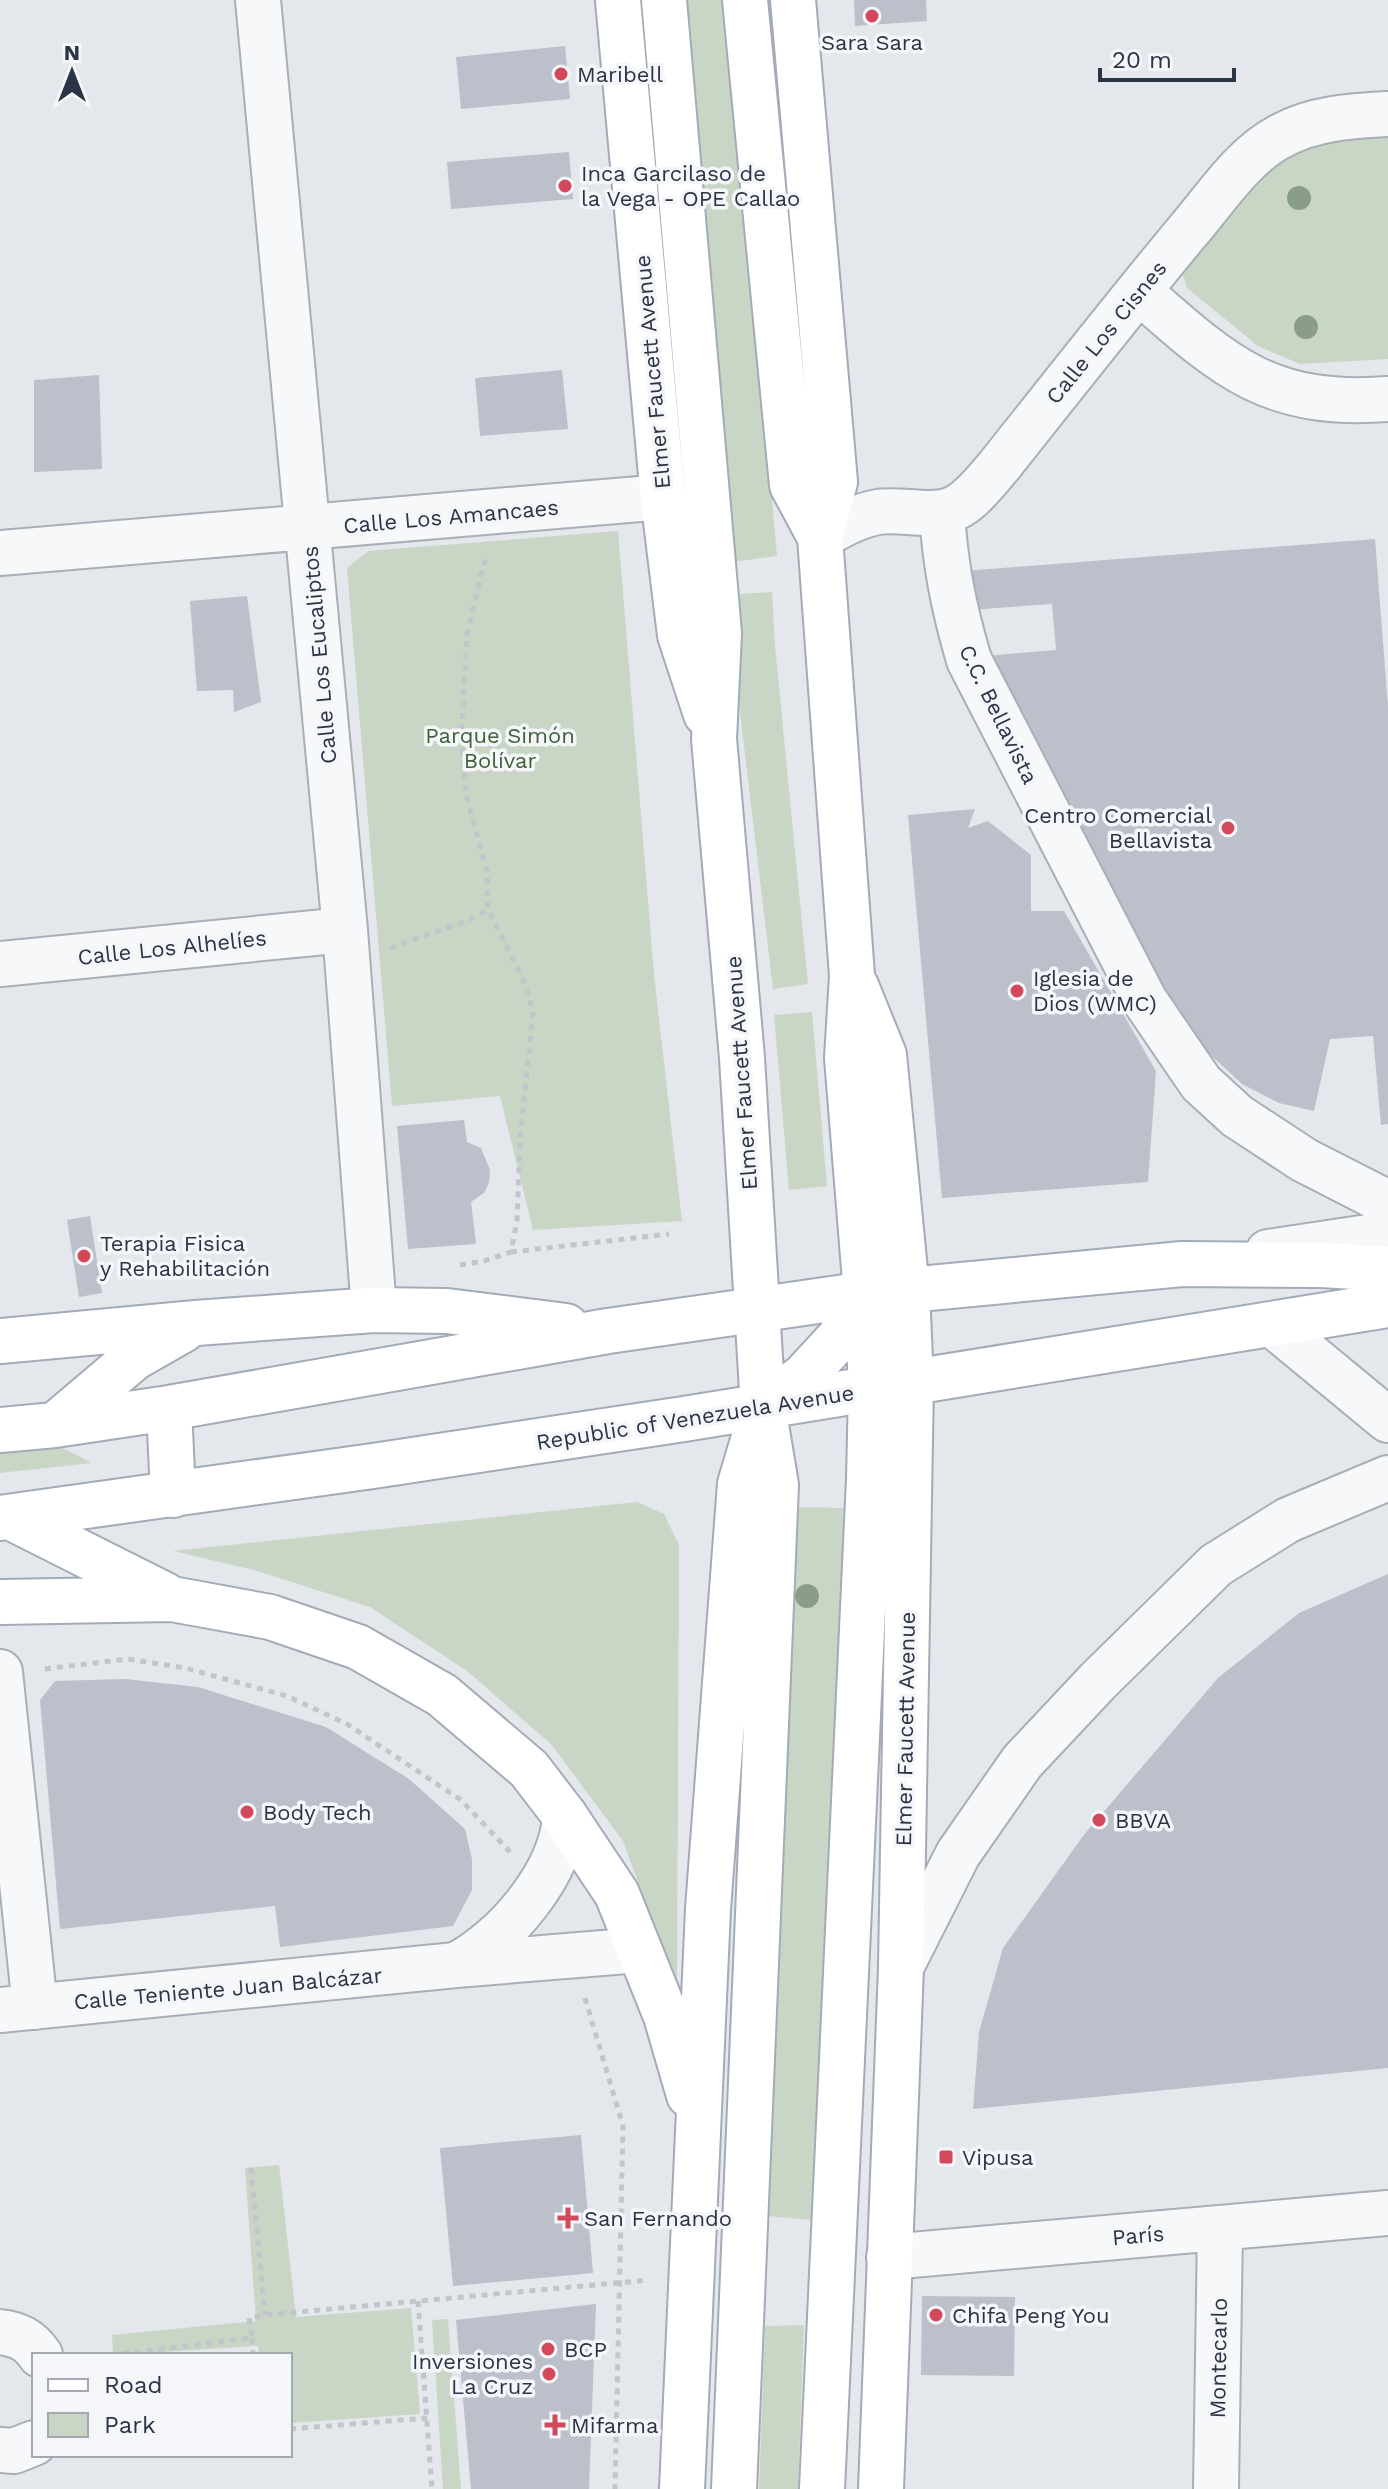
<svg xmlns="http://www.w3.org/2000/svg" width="1388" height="2489" viewBox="0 0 1388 2489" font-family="'Work Sans',sans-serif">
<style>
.green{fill:#c9d6c5}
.building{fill:#bbc0ca}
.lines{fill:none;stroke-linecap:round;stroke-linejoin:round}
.minor-casing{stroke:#a9aeb7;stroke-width:48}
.major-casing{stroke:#a3abb8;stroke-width:48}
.path{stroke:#c2c5cb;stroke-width:5;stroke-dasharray:6 6;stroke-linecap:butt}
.minor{stroke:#f7f8fa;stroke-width:44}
.major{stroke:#fff;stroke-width:44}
.tree{fill:#899d89}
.poi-dot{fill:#d1495b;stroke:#f4f6f9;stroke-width:3}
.labels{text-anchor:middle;stroke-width:7;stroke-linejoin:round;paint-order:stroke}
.poi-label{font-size:22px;fill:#2b3445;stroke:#f4f6f9;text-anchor:start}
.street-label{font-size:22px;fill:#2b3445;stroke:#f4f6f9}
.park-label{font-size:22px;fill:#3f6138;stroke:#f4f6f9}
</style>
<rect width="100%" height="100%" fill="#e4e7ec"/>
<path class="green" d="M669 0H728L777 556 717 564Z
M1388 132V359L1300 364 1258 346 1187 288 1180 267 1237 185 1283 154 1349 133Z
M618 531 654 975 682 1221 533 1230 500 1096 392 1106 347 568 368 551Z
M772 592 775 646 808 984 773 989 726 595Z
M812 1012 827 1186 789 1190 774 1015Z
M47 1440 92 1463 0 1473V1445Z
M637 1502 664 1514 679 1545 677 1988 623 1841 551 1744 467 1671 370 1607 254 1570 173 1551Z
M793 1507 844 1508 813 2220 767 2216Z
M279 2165 296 2317 411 2308 420 2414 290 2423V2355H259L258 2346 113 2355 112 2335 256 2321 245 2168Z
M448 2319 461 2489H443L432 2320Z
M804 2325 798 2489H759L765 2326Z"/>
<path class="building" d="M854 0H926L927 21 855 26Z
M565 46 570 99 461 109 456 57Z
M569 152 573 199 451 209 447 162Z
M562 370 568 429 480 436 475 378Z
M99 375 102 469 34 472V380Z
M1375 539 1388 707V1124L1381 1125 1373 1036 1330 1039 1314 1111 1279 1103 1242 1084 1187 1033 973 657 1056 650 1052 604 955 611 952 572Z
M247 596 261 702 234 712 233 690 197 691 190 601Z
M975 809 968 828 988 821 1031 855V911H1064L1156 1071 1148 1182 942 1198 908 815Z
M464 1120 467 1142 481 1148 490 1170 489 1182 485 1192 471 1202 476 1244 408 1249 397 1126Z
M90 1216 102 1293 79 1297 67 1220Z
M1388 1574V2068L973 2109 979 2032 1003 1948 1083 1836 1218 1678 1299 1613Z
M125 1679 198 1687 326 1727 409 1779 465 1829 472 1859V1890L453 1926 280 1947 275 1906 60 1929 40 1700 55 1681Z
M581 2135 593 2273 453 2286 440 2148Z
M922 2296 1015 2297 1014 2376 921 2375Z
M596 2304 589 2489H471L456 2320Z"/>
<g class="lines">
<g class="minor-casing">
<path id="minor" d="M258 0 345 930 374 1310
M1139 291C1224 366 1268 408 1388 399
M942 512C945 565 954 609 969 660L1145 1001 1201 1083 1237 1116 1304 1160 1388 1203
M820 537C838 527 856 516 878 512 903 508 936 520 959 506 974 497 987 480 999 466 1061 388 1123 309 1187 232 1215 200 1242 156 1281 136 1314 118 1351 116 1388 114
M0 553 663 497
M0 964 345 930
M1268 1252 1388 1234
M1273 1325 1388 1420
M0 1672 35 2007
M456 1965C505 1940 562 1873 565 1816
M901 1967 958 1854 1022 1762 1098 1681 1216 1565 1288 1520 1388 1478
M0 2010 456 1965 639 1950
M889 2257 1388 2213
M0 2332C18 2334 30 2340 40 2355
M0 2450 14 2451 34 2443
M1216 2489 1220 2228"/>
</g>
<g class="major-casing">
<path id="major" d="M618 0 663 497 680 635 706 714
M664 0 719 633 714 739 742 1058 763 1407 776 1485 734 2489
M745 0 792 485 820 537 852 976 847 1058 868 1318 871 1389 869 1479 822 2489
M793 0 835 482 820 537
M856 986 884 1055 907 1291 911 1382 901 1967 881 2489
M0 1341 196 1323 374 1310 447 1311 566 1326
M765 1405 804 1376 839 1338 866 1294
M169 1408 173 1495
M55 1425 134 1358 183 1330
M0 1430 55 1425 169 1408 608 1331 866 1294 1182 1264 1321 1265 1388 1269
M10 1517 165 1595
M0 1518 373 1466 684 1419 1388 1305
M0 1602 172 1599 270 1617 358 1647 442 1695 529 1769 565 1816 617 1894 666 2016 689 2095
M682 2489 708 1909 740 1484 760 1417"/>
</g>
<path class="path" d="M390 948 467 921 488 909
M511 1252 669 1234
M460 1265 484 1261 511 1252 517 1221 520 1140 533 1012 524 981 488 909 487 871 467 798 461 739 467 635 483 566 488 555
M45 1669 128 1659 185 1668 287 1696 347 1724 461 1800 510 1852
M585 1998 623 2126 615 2489
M251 2168 265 2315
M418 2301 432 2489
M252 2338 253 2355
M111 2355 252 2338 249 2318 265 2315 649 2280
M290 2429 427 2418"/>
<use href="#minor" class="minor"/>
<use href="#major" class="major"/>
</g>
<g class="tree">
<circle cx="1299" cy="198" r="12"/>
<circle cx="1306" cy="327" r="12"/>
<circle cx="807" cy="1596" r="12"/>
</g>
<g class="poi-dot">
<circle cx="872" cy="16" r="8"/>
<circle cx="561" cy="74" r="8"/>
<circle cx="565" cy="186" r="8"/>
<circle cx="1228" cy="828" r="8"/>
<circle cx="1017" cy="991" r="8"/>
<circle cx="84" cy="1256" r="8"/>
<circle cx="247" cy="1812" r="8"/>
<circle cx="1099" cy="1820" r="8"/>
<rect x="938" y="2149" width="16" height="16" rx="4"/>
<path d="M564 2206h8v8h8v8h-8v8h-8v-8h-8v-8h8z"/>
<circle cx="936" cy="2315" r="8"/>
<circle cx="548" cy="2349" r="8"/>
<circle cx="549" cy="2374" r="8"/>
<path d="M551 2413h8v8h8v8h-8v8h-8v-8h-8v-8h8z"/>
</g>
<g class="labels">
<g class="poi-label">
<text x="872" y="50" text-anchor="middle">Sara Sara</text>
<text x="577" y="82">Maribell</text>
<text x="581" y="181">Inca Garcilaso de<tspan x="581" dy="25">la Vega - OPE Callao</tspan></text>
<text x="1212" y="823" text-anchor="end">Centro Comercial<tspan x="1212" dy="25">Bellavista</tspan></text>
<text x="1033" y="986">Iglesia de<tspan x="1033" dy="25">Dios (WMC)</tspan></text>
<text x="100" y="1251">Terapia Fisica<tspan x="100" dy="25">y Rehabilitación</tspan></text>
<text x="263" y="1820">Body Tech</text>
<text x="1115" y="1828">BBVA</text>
<text x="962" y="2165">Vipusa</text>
<text x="584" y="2226">San Fernando</text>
<text x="952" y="2323">Chifa Peng You</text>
<text x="564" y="2357">BCP</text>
<text x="533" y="2369" text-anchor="end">Inversiones<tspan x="533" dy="25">La Cruz</tspan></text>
<text x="571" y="2433">Mifarma</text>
</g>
<g class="street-label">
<text transform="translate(1106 332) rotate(-51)" y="8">Calle Los Cisnes</text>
<text transform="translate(652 372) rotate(-95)" y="8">Elmer Faucett Avenue</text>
<text transform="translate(451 516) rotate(-5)" y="8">Calle Los Amancaes</text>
<text transform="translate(319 655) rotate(-95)" y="8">Calle Los Eucaliptos</text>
<text transform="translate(999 714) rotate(64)" y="8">C.C. Bellavista</text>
<text transform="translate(172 947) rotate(-6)" y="8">Calle Los Alhelíes</text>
<text transform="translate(741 1073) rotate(-94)" y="8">Elmer Faucett Avenue</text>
<text transform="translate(695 1417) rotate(-9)" y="8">Republic of Venezuela Avenue</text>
<text transform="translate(905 1729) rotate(-89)" y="8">Elmer Faucett Avenue</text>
<text transform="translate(228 1988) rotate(-5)" y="8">Calle Teniente Juan Balcázar</text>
<text transform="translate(1138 2235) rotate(-5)" y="8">París</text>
<text transform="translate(1218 2358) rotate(-89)" y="8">Montecarlo</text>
</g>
<g class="park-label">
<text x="500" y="743">Parque Simón<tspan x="500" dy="25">Bolívar</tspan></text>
</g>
</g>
<rect x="32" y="2353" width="260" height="104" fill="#f4f6f9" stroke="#a4a8b1" stroke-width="2"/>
<rect x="48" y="2379" width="40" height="12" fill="#ffffff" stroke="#a4a8b1" stroke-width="2"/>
<text x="104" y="2393" font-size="24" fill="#2b3445">Road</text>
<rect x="48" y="2413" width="40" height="24" fill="#c9d6c5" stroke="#a4a8b1" stroke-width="2"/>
<text x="104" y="2433" font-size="24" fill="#2b3445">Park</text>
<g transform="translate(72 72)" stroke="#f4f6f9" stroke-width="6" paint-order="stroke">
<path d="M0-6L14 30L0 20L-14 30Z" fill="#2b3445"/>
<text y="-12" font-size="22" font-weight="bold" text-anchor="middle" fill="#2b3445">N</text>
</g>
<path d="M1100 68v12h134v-12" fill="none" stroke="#2b3445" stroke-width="4"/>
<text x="1112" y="68" font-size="24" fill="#2b3445" stroke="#f4f6f9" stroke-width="6" paint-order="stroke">20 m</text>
</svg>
